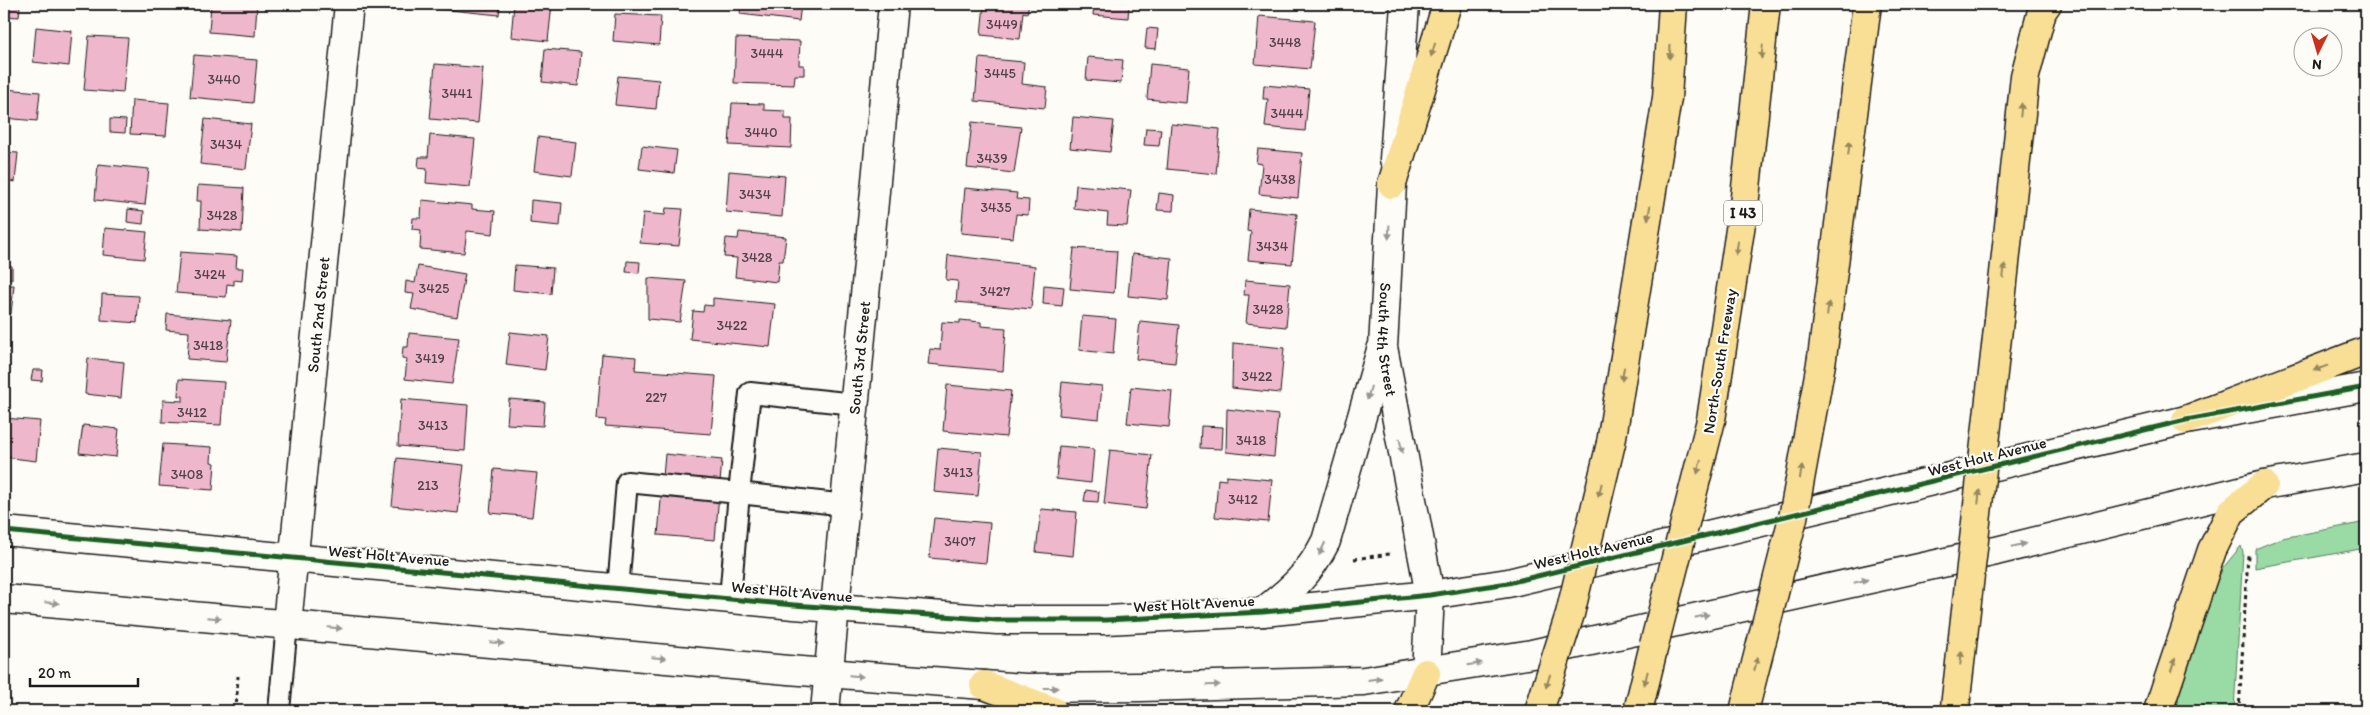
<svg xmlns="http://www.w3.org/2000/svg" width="2370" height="715" viewBox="0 0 2370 715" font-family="Itim,sans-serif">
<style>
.green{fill:#99daa5;stroke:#5a7b60}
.building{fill:#efb7cb;stroke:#1c1c1c}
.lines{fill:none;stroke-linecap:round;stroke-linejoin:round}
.lane-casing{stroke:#1c1c1c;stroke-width:24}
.street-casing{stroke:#1c1c1c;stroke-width:31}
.secondary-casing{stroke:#1c1c1c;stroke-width:31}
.highway-casing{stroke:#1c1c1c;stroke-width:31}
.path{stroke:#1c1c1c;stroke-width:3;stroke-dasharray:4 4;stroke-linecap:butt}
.lane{stroke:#fdfcf7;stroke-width:20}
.street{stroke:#fdfcf7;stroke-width:28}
.secondary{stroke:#fdfcf7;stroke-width:28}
.highway{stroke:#f9df96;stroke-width:28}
.highway-bridge-casing{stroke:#1c1c1c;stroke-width:31;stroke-linecap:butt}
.highway-bridge{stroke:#f9df96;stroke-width:28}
.cycleway-casing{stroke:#fdfcf7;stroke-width:8}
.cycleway{stroke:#1b5e20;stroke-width:5}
.oneway{fill:#96875f}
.oneway2{fill:#989794}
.labels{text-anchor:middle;stroke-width:4.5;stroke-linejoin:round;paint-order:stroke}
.number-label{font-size:14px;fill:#514348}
.shield{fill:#fdfcf7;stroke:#605f5e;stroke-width:1}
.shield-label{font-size:15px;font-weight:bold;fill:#1c1c1c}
.street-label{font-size:16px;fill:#1c1c1c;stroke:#fdfcf7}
</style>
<rect width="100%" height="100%" fill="#fdfcf7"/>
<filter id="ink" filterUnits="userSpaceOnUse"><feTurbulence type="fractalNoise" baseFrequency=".02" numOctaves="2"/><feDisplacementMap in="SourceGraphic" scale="10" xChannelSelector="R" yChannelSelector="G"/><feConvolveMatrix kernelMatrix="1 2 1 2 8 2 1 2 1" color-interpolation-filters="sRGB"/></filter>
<g filter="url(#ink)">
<path class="green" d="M2366 522V548L2255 568V549L2282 538Z
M2241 546 2243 552 2234 711H2174L2214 586 2223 568Z"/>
<path class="building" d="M5 4H20L19 17 4 16Z
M211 4H257L255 36 209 32Z
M441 4H500L499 15 440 9Z
M514 4H552L548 41 511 37Z
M741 4H801L799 21 740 14Z
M984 4H1029L1027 13 1023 12 1020 39 981 35Z
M1094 4H1129L1128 18 1093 15Z
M615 14 661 16 659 45 613 41Z
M1259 16 1315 21 1310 69 1255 64Z
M36 27 72 31 69 66 33 62Z
M1147 28 1158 29 1156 49 1145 48Z
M89 36 128 38 123 93 84 90Z
M736 38 800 41 799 65H804V75H795L794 85 734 83Z
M545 49 581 52 578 86 542 82Z
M194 55 257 60 253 103 190 97Z
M1088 57 1123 60 1121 83 1086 80Z
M979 58 1024 62 1022 84 1047 87 1045 108 975 101Z
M435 64 483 68 478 123 430 119Z
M1150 64 1189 68 1186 103 1147 99Z
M618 76 659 80 656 109 615 105Z
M1264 85 1309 89 1305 131 1265 127 1268 99H1263Z
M4 89 40 92 37 121 4 118Z
M132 100 169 103 166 136 130 134Z
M732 103 764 104V110L785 111V119H792L791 148 729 145Z
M1073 117 1114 121 1110 152 1070 148Z
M110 119 126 120 125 133 110 132Z
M205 119 251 124 246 169 200 164Z
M972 122 1021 127 1014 173 967 168Z
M1171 124 1220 129 1216 174 1167 169Z
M1146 128 1161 129 1159 146 1144 145Z
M430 135 475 139 470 187 426 183 427 169 418 168 419 157H428Z
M538 137 576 142 572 176 534 171Z
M642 146 677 150 674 173 639 169Z
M1258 149 1302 153 1298 198 1259 194 1262 164 1256 163Z
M4 152 18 153 15 182 4 180Z
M98 164 149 169 145 205 95 200Z
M729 171 785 176 782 217 726 212Z
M198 185 244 188 242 232 200 229 201 201H197Z
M1076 185 1131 190 1127 226 1107 225 1108 213 1074 209Z
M965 188 1017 193 1016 199 1029 200 1028 215 1016 214 1013 238 961 233Z
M1159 193 1174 195 1173 211 1157 210Z
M422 200 472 205V209L495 211 493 234 467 231 464 253 420 249 421 230 412 229 413 218H421Z
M531 200 562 203 560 226 530 223Z
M666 208 683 209 679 246 640 243 643 213 665 215Z
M128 209 144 211 143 224 127 222Z
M1249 209 1297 214 1292 264 1248 260 1251 232 1247 231Z
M105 228 147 232 144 259 103 255Z
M739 232 786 237 783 261H779L777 282 735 277 737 258 724 257 726 238 738 239Z
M1074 248 1117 251 1114 293 1070 289Z
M180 252 237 256 236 268H243L242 281 234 280V285L227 284 226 297 176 293Z
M1132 254 1172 258 1168 300 1128 296Z
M948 255 1035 266 1031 309 956 302 958 281 946 280Z
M627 261 640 262 639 273 626 272Z
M4 264 12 266V279L4 278Z
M515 265 553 268 551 294 513 290Z
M418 266 465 274 457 317 411 309 414 294 405 293 406 281 415 283Z
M648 278 686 281 680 322 648 319Z
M1245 280 1290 284 1286 327 1246 323 1249 295H1244Z
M4 285H14L11 314H4Z
M1044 285 1064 287 1062 306 1043 304Z
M102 294 139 296 137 323 101 320Z
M713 298 775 304 770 347 690 339 693 311 703 312 704 305 713 306Z
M167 314 231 320 226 362 187 359 189 332 166 330Z
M1082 316 1116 319 1113 354 1079 350Z
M960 320 981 322V326L1006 328 1003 371 928 364 930 349 940 350 942 322 960 323Z
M1140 321 1179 325 1175 363 1136 359Z
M510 332 549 336 545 370 506 365Z
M409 333 459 338 452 384 405 379 407 359 402 358 403 347H408Z
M1233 343 1284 348 1280 393 1232 388Z
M4 350 8 351 4 389Z
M602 354 636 357 635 370 716 376 711 434 605 426 606 420 597 419Z
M88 358 124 362 121 398 85 394Z
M33 370H43L42 381 31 380Z
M179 379 224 382 221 425 162 422 163 400 183 401V396H178Z
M1062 382 1102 386 1099 419 1059 415Z
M947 385 1011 391 1006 437 943 431Z
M1131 387 1172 391 1169 427 1127 423Z
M401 399 468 405 465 451 398 446Z
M509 399 545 402 543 426 507 424Z
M1227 409 1278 415 1274 457 1226 452Z
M4 418 40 421 36 461 4 457Z
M83 425 119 429 116 457 79 453Z
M1201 426 1223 427 1222 449 1200 448Z
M163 444 212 447 211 462 215 463 213 490 159 486Z
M1059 446 1094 449 1091 483 1056 479Z
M938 448 982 452 978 496 934 492Z
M1110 450 1152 455 1146 509 1104 504Z
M665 454 722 460 715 540 658 535Z
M397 458 464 465 458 513 392 506Z
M494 469 537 473 532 517 490 513Z
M1226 476 1272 480 1268 522 1215 517 1218 479 1226 480Z
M1086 490 1099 492 1098 502 1084 501Z
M1041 509 1077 512 1073 556 1036 552Z
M934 518 990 523 986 563 929 558Z"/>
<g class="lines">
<g class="lane-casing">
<path id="lane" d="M846 505 739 493 750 393 855 404
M618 589 627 482 739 493 730 598
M279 711 287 624"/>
</g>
<g class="street-casing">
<g id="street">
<path d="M1394 159 1405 4"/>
<path id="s1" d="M287 624 349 4"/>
<path id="s2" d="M825 711 893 4"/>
</g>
</g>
<g class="secondary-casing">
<g id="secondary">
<path id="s3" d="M1392 184 1383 347 1430 595 1426 673"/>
<path d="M4 531 794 605 997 620H1106L1263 612 1430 595 1508 583 2186 420 2366 387"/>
<path d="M4 599 788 670 984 685 1025 688 1142 687 1364 681 1532 654 1996 551 2264 485 2366 467"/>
<path d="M1263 612C1292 589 1309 575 1326 541L1381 350"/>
</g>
</g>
<g class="highway-casing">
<path id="highway" d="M1392 184 1447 4
M1999 320 2025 76 2042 11 2047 4
M1822 358 1867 4
M1711 420 1745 197 1766 4
M2186 420 2366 351
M1611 443 1667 98 1673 4
M984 685 1053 711
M1409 711 1426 673
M1638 711 1654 645
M2158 711 2212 550 2231 512 2264 485"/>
</g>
<path class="path" d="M1354 559 1390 554
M236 711 238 676
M2239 711 2248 555"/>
<use href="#lane" class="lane"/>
<use href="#street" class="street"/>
<use href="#secondary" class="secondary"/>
<use href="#highway" class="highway"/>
<g class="highway-bridge-casing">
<path id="highway-bridge" d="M1654 645 1711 420
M1955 707 1999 320
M1539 711 1570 614 1611 443
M1744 711 1793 518 1822 358"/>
</g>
<use href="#highway-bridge" class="highway-bridge"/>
<g class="cycleway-casing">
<path id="cycleway" d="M4 531 794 605 997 620H1106L1263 612 1430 595 1508 583 2186 420 2366 387"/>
</g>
<use href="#cycleway" class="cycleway"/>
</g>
<defs><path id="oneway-solid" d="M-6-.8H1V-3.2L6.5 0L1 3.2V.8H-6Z" transform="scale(1.25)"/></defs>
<g class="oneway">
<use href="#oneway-solid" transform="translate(1433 50) rotate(107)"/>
<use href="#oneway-solid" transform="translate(1670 52) rotate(94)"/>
<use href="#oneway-solid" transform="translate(1762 52) rotate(96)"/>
<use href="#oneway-solid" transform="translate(2021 110) rotate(-84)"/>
<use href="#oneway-solid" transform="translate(1849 148) rotate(-83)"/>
<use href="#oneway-solid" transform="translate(1649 213) rotate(99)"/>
<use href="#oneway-solid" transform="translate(1737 248) rotate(99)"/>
<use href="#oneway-solid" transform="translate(2004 271) rotate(-84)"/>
<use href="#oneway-solid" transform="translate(1828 309) rotate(-83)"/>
<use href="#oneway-solid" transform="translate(2321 368) rotate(159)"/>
<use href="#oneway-solid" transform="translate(1623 374) rotate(99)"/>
<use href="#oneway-solid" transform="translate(1699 467) rotate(104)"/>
<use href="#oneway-solid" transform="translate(1801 472) rotate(-80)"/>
<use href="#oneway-solid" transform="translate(1600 490) rotate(104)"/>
<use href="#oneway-solid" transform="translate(1979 497) rotate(-84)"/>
<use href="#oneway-solid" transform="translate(1961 658) rotate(-84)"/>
<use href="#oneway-solid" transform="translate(1756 664) rotate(-76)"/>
<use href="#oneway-solid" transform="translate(2173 665) rotate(-72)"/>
<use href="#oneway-solid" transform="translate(1646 678) rotate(104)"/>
<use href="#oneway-solid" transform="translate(1548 681) rotate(108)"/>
</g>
<g class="oneway2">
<use href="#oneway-solid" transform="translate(1389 232) rotate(93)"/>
<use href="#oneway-solid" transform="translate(1369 393) rotate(106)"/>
<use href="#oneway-solid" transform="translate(1401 446) rotate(79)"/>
<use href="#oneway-solid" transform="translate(2019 545) rotate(-14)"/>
<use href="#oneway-solid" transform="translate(1322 549) rotate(116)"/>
<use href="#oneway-solid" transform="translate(1861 581) rotate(-13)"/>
<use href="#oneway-solid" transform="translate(52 603) rotate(5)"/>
<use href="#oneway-solid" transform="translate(1702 616) rotate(-13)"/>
<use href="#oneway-solid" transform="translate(214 618) rotate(5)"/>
<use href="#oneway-solid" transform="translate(335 628) rotate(5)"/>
<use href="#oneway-solid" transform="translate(497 643) rotate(5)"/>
<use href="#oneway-solid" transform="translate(659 658) rotate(5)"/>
<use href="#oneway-solid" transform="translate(1475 664) rotate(-10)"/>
<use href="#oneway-solid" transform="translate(856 676) rotate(5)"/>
<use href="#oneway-solid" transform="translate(1375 679) rotate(-7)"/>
<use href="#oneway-solid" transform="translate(1213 685) rotate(-2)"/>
<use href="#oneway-solid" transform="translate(1051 688)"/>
</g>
</g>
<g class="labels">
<g class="number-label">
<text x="1002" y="29">3449</text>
<text x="1285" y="47">3448</text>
<text x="767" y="58">3444</text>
<text x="1000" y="78">3445</text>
<text x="224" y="84">3440</text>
<text x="457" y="98">3441</text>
<text x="1287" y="118">3444</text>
<text x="761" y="137">3440</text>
<text x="226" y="149">3434</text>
<text x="992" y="163">3439</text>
<text x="1280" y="184">3438</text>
<text x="755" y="199">3434</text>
<text x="996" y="212">3435</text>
<text x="222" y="220">3428</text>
<text x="1272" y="251">3434</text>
<text x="757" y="262">3428</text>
<text x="210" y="279">3424</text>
<text x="434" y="293">3425</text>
<text x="995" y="296">3427</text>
<text x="1268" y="314">3428</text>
<text x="732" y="330">3422</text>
<text x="208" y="350">3418</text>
<text x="430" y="363">3419</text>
<text x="1257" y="381">3422</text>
<text x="656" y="402">227</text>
<text x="192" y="417">3412</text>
<text x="433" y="430">3413</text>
<text x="1251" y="445">3418</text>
<text x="958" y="477">3413</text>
<text x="187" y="479">3408</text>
<text x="428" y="490">213</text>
<text x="1243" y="504">3412</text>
<text x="960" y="546">3407</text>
</g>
<rect class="shield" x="1724" y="200.5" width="38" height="25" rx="4"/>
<g class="shield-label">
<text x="1743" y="218">I 43</text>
</g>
<g class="street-label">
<text dy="6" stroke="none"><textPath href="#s1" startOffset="311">South 2nd Street</textPath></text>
<text dy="6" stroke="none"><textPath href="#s3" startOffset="156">South 4th Street</textPath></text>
<text dy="6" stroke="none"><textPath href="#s2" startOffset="355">South 3rd Street</textPath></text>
<text transform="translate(1719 361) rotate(-81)" y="6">North-South Freeway</text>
<text transform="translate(1987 456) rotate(-14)" y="6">West Holt Avenue</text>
<text transform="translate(1593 550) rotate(-13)" y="6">West Holt Avenue</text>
<text transform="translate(389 555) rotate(5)" y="6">West Holt Avenue</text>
<text transform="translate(792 591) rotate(5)" y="6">West Holt Avenue</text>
<text transform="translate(1194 603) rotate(-3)" y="6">West Holt Avenue</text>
</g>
</g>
<rect width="2370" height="715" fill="none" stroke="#fdfcf7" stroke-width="20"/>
<rect x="10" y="10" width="2350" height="695" fill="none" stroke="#1c1c1c" stroke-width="2" filter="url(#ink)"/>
<g transform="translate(2318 52) rotate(185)"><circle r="24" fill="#fdfcf7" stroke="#a3a29f"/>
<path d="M0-4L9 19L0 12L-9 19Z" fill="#c8321e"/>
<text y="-8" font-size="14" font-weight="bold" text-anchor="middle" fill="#1c1c1c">N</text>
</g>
<path d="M30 678v8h108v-8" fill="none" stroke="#1c1c1c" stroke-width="2.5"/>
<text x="38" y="678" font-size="15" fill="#1c1c1c" stroke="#fdfcf7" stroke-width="4" paint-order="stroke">20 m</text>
</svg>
